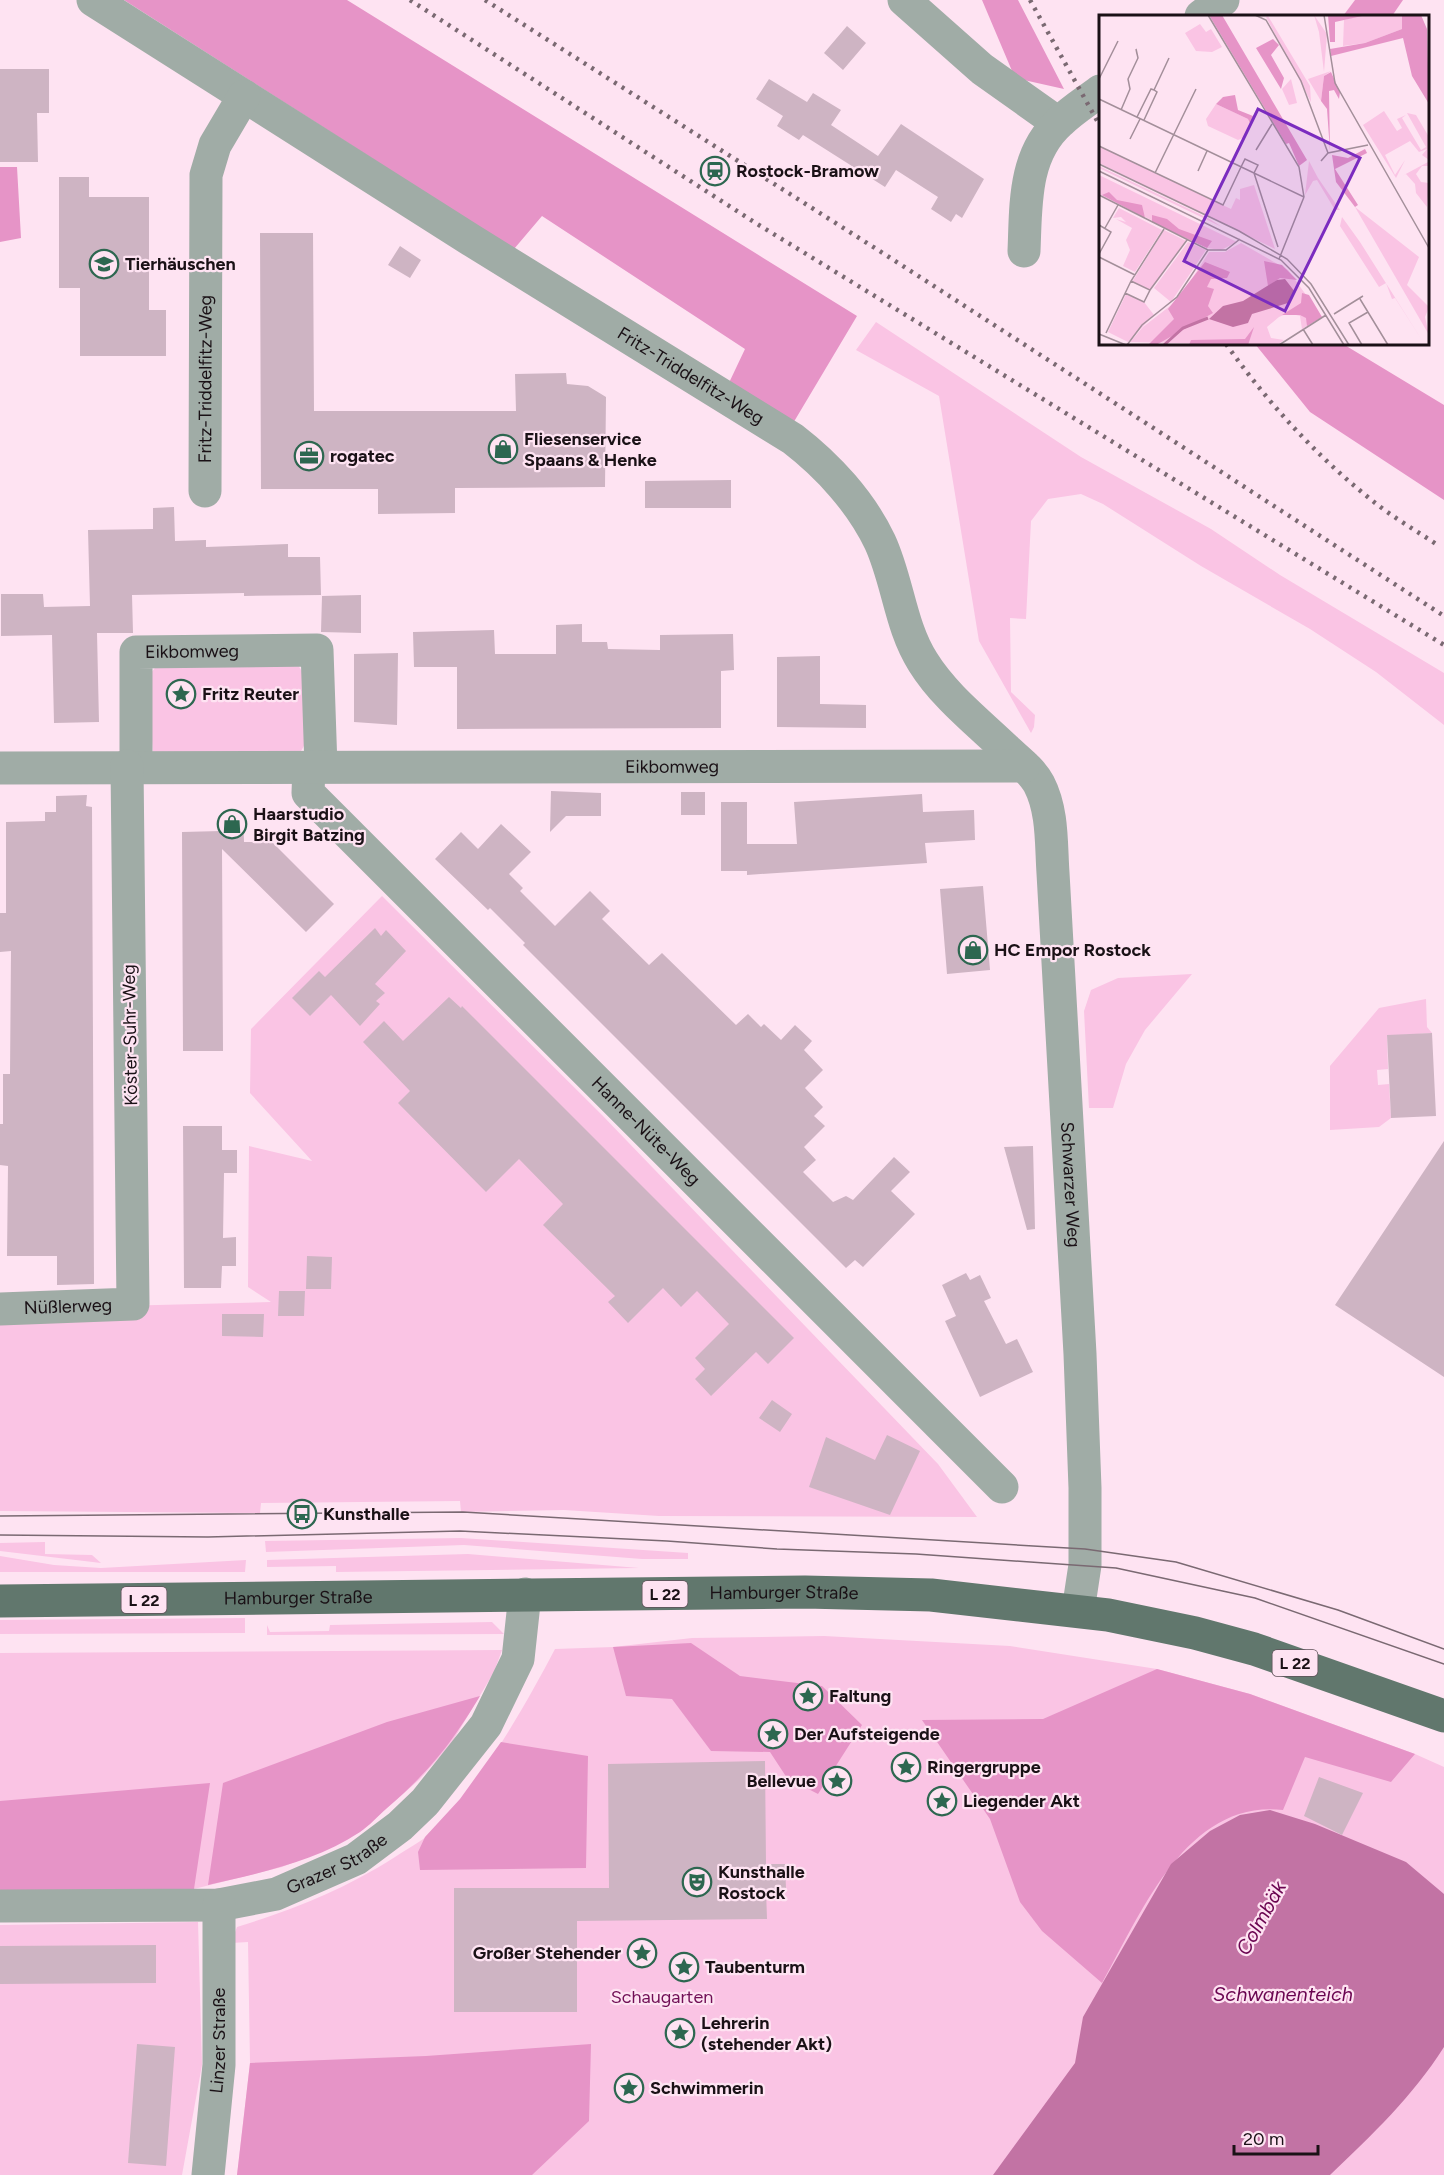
<svg xmlns="http://www.w3.org/2000/svg" width="1444" height="2175" viewBox="0 0 1444 2175" font-family="Figtree,sans-serif">
<style>
.green{fill:#fac4e4}
.forest{fill:#e694c7}
.water{fill:#c273a4}
.building{fill:#ceb4c3}
.lines{fill:none;stroke-linecap:round;stroke-linejoin:round}
.minor{stroke:#a0aca6;stroke-width:33}
.major{stroke:#61776d;stroke-width:33}
.tram{stroke:#7a6972;stroke-width:1.5}
.rail{stroke:#7a6972;stroke-width:4.5;stroke-dasharray:3 6;stroke-linecap:butt}
.labels{text-anchor:middle;stroke-width:4.5;stroke-linejoin:round;paint-order:stroke}
.shield{fill:#fee3f2;stroke:#5e5058;stroke-width:1.5}
.shield-label{font-size:16px;font-weight:bold;fill:#1a1116}
.poi-label{font-size:18px;font-weight:bold;fill:#1a1116;stroke:#fee3f2;text-anchor:start}
.street-label{font-size:18px;fill:#1a1116;stroke:#fee3f2}
.park-label{font-size:18px;fill:#710f56;stroke:#fee3f2}
.water-label{font-size:20px;font-style:italic;fill:#6a0450;stroke:#fee3f2}
.inset-river{fill:none;stroke:#c273a4;stroke-width:3}
.inset-road{fill:none;stroke:#a38f9a;stroke-width:1.5}
.view{fill:#7b2cbf;fill-opacity:0.15;stroke:#7b2cbf;stroke-width:3}
.inset-edge{fill:none;stroke:#1a1116;stroke-width:3}
</style>
<rect width="100%" height="100%" fill="#fee3f2"/>
<path class="green" d="M876 322 1081 457 1211 529 1280 575 1444 673V725L1376 672 1310 629 1201 566 1103 504 1081 494 1048 499 1031 521 1026 619 1010 618 1011 692 1035 715 1034 727 1031 733 979 641 939 396 856 350Z
M294 659 305 676V744L301 751 153 753 147 678 158 664Z
M382 896 602 1115 938 1464 977 1517 659 1516 564 1510 461 1512 460 1501 261 1503 260 1513 0 1511V1309L271 1302 248 1287 249 1146 312 1161 250 1093 251 1029Z
M1192 974 1145 1030 1126 1064 1113 1108H1089L1084 1011 1091 990 1118 978Z
M1426 999 1427 1027 1432 1033 1387 1036 1388 1069 1377 1070 1378 1085 1389 1084 1391 1118 1379 1127 1330 1130V1066L1379 1008Z
M461 1538 688 1553V1559H642L464 1545 266 1552 265 1541Z
M45 1542V1554L92 1555 101 1563 0 1551V1543Z
M468 1554 639 1568 336 1572V1566L267 1567V1560Z
M0 1556 54 1565 101 1568 246 1560 245 1572H0Z
M245 1618V1633L0 1634V1620Z
M492 1622 504 1634 267 1635V1625L270 1632 329 1631 330 1625Z
M824 1636 1010 1646 1157 1669 1250 1694 1415 1754 1444 1767V2175H237L250 2063 248 1942 231 1943 237 1927C295 1909 343 1890 395 1857 405 1850 417 1844 426 1837 476 1793 524 1708 555 1649L613 1647 692 1638Z
M502 1650 494 1672 451 1744 420 1779 360 1832 325 1850 282 1867 194 1889 0 1892V1653Z
M198 1922 202 2065 182 2175H0V1925Z"/>
<path class="forest" d="M124 0H347L857 316 792 425 727 387 745 349 542 216 514 249Z
M982 0H1018L1064 89 1015 78Z
M1355 0H1403L1392 16H1343Z
M0 167H17L21 238 0 242Z
M1255 344H1343L1444 405V500L1310 412Z
M691 1643 740 1676 822 1686 862 1725 818 1794 787 1778 770 1752 711 1751 672 1699 626 1696 613 1647Z
M1157 1669 1250 1694 1415 1754 1391 1782 1305 1757 1283 1810C1186 1799 1141 1914 1102 1983L1042 1931 1020 1902 990 1819 922 1720 1043 1719Z
M480 1696C451 1744 430 1771 387 1808 378 1816 369 1826 360 1832 315 1862 259 1873 208 1885L223 1783 387 1722Z
M501 1742 588 1756 586 1868 420 1870 418 1852 425 1837 460 1799Z
M210 1783 194 1889 0 1892V1801Z
M591 2044 589 2121 532 2175H237L250 2063 426 2056Z"/>
<path class="water" d="M1270 1810 1315 1824 1406 1862 1444 1894V2047C1413 2096 1372 2135 1330 2175H993L1075 2063 1083 2017 1171 1864 1210 1831 1240 1815Z"/>
<path class="building" d="M847 26 866 43 843 70 824 53Z
M0 69H49V113H37L38 162H0Z
M769 79 807 102 813 93 841 110 831 125 878 156 901 124 984 179 962 218 956 214 951 222 931 209 938 197 896 170 885 187 803 135 799 140 777 126 783 116 756 99Z
M59 177H89V197H149V310H166V356H80V288H59Z
M260 233H313L314 411H516L515 374 566 373 567 384 588 386 606 397 605 487 455 488V513L378 514V489H261Z
M400 246 421 260 410 278 388 265Z
M731 480V508H645V481Z
M174 507 175 541 206 540V547L288 544V557H320L321 595 244 596V593L132 595 133 633H97L99 722 54 723 52 635 1 636V594H43L44 607 90 606 88 530 153 529V508Z
M361 595V633L321 632 322 596Z
M582 624V642H607L608 649 660 650V635L733 634 734 670 721 671V728L457 729V667H414L413 632 494 630 495 654H556V625Z
M398 653 397 725 354 722V654Z
M820 656V704L866 705V728L777 727V657Z
M551 791 601 793V816H566L550 832Z
M681 792H705V815H681Z
M922 794 923 812 974 810 975 840 925 843 927 863 747 875V871H721V802H747V844H797L794 802Z
M87 795 86 806 92 807 94 1284 57 1285V1256H7L8 1166 0 1165V1124H3V1074H10L11 951 0 952V913H6V822L45 821V812H56V796Z
M221 813H243L244 842H272L334 904 306 932 222 849 223 1051H183L182 832 221 831Z
M501 824 531 852 509 874 523 888 520 891 555 926 590 891 610 911 602 919 649 965 662 953 736 1025 748 1014 761 1027 764 1024 781 1040 795 1025 812 1041 804 1050 823 1070 805 1088 823 1107 814 1116 825 1126 804 1147 816 1160 803 1172 833 1202 846 1196 853 1200 894 1157 910 1172 891 1191 915 1214 863 1267 855 1260 846 1268 523 945 525 943 490 908 488 910 435 859 461 832 478 849Z
M983 886 990 970 947 974 940 889Z
M375 928 381 936 386 930 406 951 375 984 385 993 376 1001 380 1004 360 1026 331 995 310 1016 292 998 319 971 325 977Z
M449 997 461 1008 462 1006 794 1338 768 1364 756 1352 711 1396 695 1379 705 1369 695 1358 729 1324 697 1291 681 1307 663 1288 628 1323 608 1302 615 1296 543 1225 563 1204 519 1159 486 1192 398 1103 410 1091 363 1042 384 1021 403 1041Z
M1432 1033 1436 1116 1391 1118 1387 1035Z
M183 1126H222V1150H237V1173H224L223 1238 236 1237V1266H222L221 1288H184Z
M1444 1141V1377L1335 1305Z
M1033 1146 1035 1229 1027 1230 1004 1147Z
M307 1256 332 1257 331 1289H306Z
M966 1273 970 1280 980 1275 991 1298 984 1301 1006 1344 1017 1339 1033 1372 980 1397 945 1321 956 1316 942 1285Z
M279 1291H305L304 1316H278Z
M222 1314H264L263 1337 222 1336Z
M772 1400 792 1414 780 1432 759 1418Z
M887 1435 920 1451 890 1515 809 1487 826 1437 875 1460Z
M765 1761 766 1864H785L786 1889 766 1890 767 1919 577 1921V2012H454V1888H609L608 1764Z
M1319 1777 1363 1793 1342 1835 1304 1816Z
M156 1945V1983L0 1984V1946Z
M137 2044 175 2047 166 2166 128 2163Z"/>
<g class="lines">
<g class="minor">
<path id="s1" d="M93 0 471 240 793 439C828 466 861 502 880 542 898 581 900 626 923 662 944 696 979 723 1008 751 1019 761 1032 771 1039 784 1053 811 1051 844 1053 873L1080 1354 1085 1488V1565L1078 1611"/>
<path d="M904 0 982 69 1058 123"/>
<path d="M1201 16 1223 0"/>
<path d="M1024 251C1026 206 1023 155 1060 122 1072 110 1087 101 1100 91"/>
<path id="s2" d="M205 491 206 175 215 145 244 96"/>
<path id="s3" d="M136 766V652L317 650 321 767"/>
<path id="s4" d="M309 767 308 793 1002 1487"/>
<path id="s5" d="M0 768 1024 766"/>
<path id="s6" d="M0 1309 133 1304 127 766"/>
<path id="s7" d="M0 1906 219 1905 276 1894 356 1859 400 1826 425 1802 486 1725 518 1659 525 1594"/>
<path id="s8" d="M208 2175 219 2065V1905"/>
</g>
<path class="major" id="s9" d="M0 1601 805 1592 931 1595 1108 1615 1195 1633 1254 1649 1444 1716"/>
<path class="tram" d="M0 1516 463 1512 1085 1549 1176 1562 1338 1610 1444 1649
M0 1535 208 1537 460 1531 667 1541 777 1549 916 1554 1116 1568 1255 1598 1444 1664"/>
<path class="rail" d="M410 0 754 222 1444 645
M485 0 889 257 1444 616
M1030 0 1100 126
M1226 344C1268 403 1316 456 1374 502 1394 518 1417 531 1439 546"/>
</g>
<defs>
<g id="station-ring" transform="scale(1.5)"><circle r="9.5" fill="#fee3f2" stroke="#2d6750" stroke-width="1.5"/><path d="M-3-6H3Q5-6 5-4V2Q5 4 3 4L4.5 6H3L1.5 4h-3L-3 6H-4.5L-3 4Q-5 4-5 2V-4Q-5-6-3-6ZM-3.5-4v3h7v-3ZM-3.5 1v1.5H-2V1ZM2 1v1.5H3.5V1Z" fill="#2d6750"/></g>
<g id="school-ring" transform="scale(1.5)"><circle r="9.5" fill="#fee3f2" stroke="#2d6750" stroke-width="1.5"/><path d="M0-5L7-2L0 1L-7-2ZM-4 1L0 2.5L4 1V4Q0 6-4 4Z" fill="#2d6750"/></g>
<g id="shop-ring" transform="scale(1.5)"><circle r="9.5" fill="#fee3f2" stroke="#2d6750" stroke-width="1.5"/><path d="M-5-2.5h2.3a2.7 3.5 0 0 1 5.4 0H5L5.5 6h-11ZM-1.5-2.5h3a1.5 2.3 0 0 0-3 0Z" fill="#2d6750"/></g>
<g id="office-ring" transform="scale(1.5)"><circle r="9.5" fill="#fee3f2" stroke="#2d6750" stroke-width="1.5"/><path d="M-6-3h4V-5.5h4V-3h4V5H-6ZM-1-4.5V-3h2v-1.5ZM-6 0V1H6V0Z" fill="#2d6750"/></g>
<g id="sight-ring" transform="scale(1.5)"><circle r="9.5" fill="#fee3f2" stroke="#2d6750" stroke-width="1.5"/><path d="M0-6L1.8-2.2L6-1.7L2.9 1.2L3.7 5.4L0 3.3L-3.7 5.4L-2.9 1.2L-6-1.7L-1.8-2.2Z" fill="#2d6750"/></g>
<g id="bus-ring" transform="scale(1.5)"><circle r="9.5" fill="#fee3f2" stroke="#2d6750" stroke-width="1.5"/><path d="M-5-6H5V4H4V6H2V4H-2V6H-4V4H-5ZM-3.5-4V0h7V-4ZM-3.5 1.2v1.5H-2V1.2ZM2 1.2v1.5H3.5V1.2Z" fill="#2d6750"/></g>
<g id="theatre-ring" transform="scale(1.5)"><circle r="9.5" fill="#fee3f2" stroke="#2d6750" stroke-width="1.5"/><path d="M-5-5.5Q0-4 5-5.5V0Q5 5 0 6Q-5 5-5 0ZM-3.3-2.5H-1v1.5H-3.3ZM1-2.5H3.3v1.5H1ZM-2.8 1Q0 5.5 2.8 1Z" fill="#2d6750"/></g>
</defs>
<g fill-rule="evenodd">
<use href="#station-ring" x="715" y="171"/>
<use href="#school-ring" x="104" y="264"/>
<use href="#shop-ring" x="503" y="449"/>
<use href="#office-ring" x="309" y="456"/>
<use href="#sight-ring" x="181" y="694"/>
<use href="#shop-ring" x="232" y="824"/>
<use href="#shop-ring" x="973" y="950"/>
<use href="#bus-ring" x="302" y="1514"/>
<use href="#sight-ring" x="808" y="1696"/>
<use href="#sight-ring" x="773" y="1734"/>
<use href="#sight-ring" x="906" y="1767"/>
<use href="#sight-ring" x="837" y="1781"/>
<use href="#sight-ring" x="942" y="1801"/>
<use href="#theatre-ring" x="697" y="1882"/>
<use href="#sight-ring" x="642" y="1953"/>
<use href="#sight-ring" x="684" y="1967"/>
<use href="#sight-ring" x="680" y="2033"/>
<use href="#sight-ring" x="629" y="2088"/>
</g>
<g class="labels">
<g class="shield">
<rect x="642.5" y="1581" width="45" height="26" rx="4.5"/>
<rect x="121.5" y="1587" width="45" height="26" rx="4.5"/>
<rect x="1272.5" y="1650" width="45" height="26" rx="4.5"/>
</g>
<g class="shield-label">
<text x="665" y="1600">L 22</text>
<text x="144" y="1606">L 22</text>
<text x="1295" y="1669">L 22</text>
</g>
<g class="poi-label">
<text x="736" y="177">Rostock-Bramow</text>
<text x="125" y="270">Tierhäuschen</text>
<text x="524" y="445">Fliesenservice<tspan x="524" dy="21">Spaans &amp; Henke</tspan></text>
<text x="330" y="462">rogatec</text>
<text x="202" y="700">Fritz Reuter</text>
<text x="253" y="820">Haarstudio<tspan x="253" dy="21">Birgit Batzing</tspan></text>
<text x="994" y="956">HC Empor Rostock</text>
<text x="323" y="1520">Kunsthalle</text>
<text x="829" y="1702">Faltung</text>
<text x="794" y="1740">Der Aufsteigende</text>
<text x="927" y="1773">Ringergruppe</text>
<text x="816" y="1787" text-anchor="end">Bellevue</text>
<text x="963" y="1807">Liegender Akt</text>
<text x="718" y="1878">Kunsthalle<tspan x="718" dy="21">Rostock</tspan></text>
<text x="621" y="1959" text-anchor="end">Großer Stehender</text>
<text x="705" y="1973">Taubenturm</text>
<text x="701" y="2029">Lehrerin<tspan x="701" dy="21">(stehender Akt)</tspan></text>
<text x="650" y="2094">Schwimmerin</text>
</g>
<g class="street-label">
<text dy="6" stroke="none"><textPath href="#s1" startOffset="706">Fritz-Triddelfitz-Weg</textPath></text>
<text dy="6" stroke="none"><textPath href="#s2" startOffset="112">Fritz-Triddelfitz-Weg</textPath></text>
<text dy="6" stroke="none"><textPath href="#s3" startOffset="170">Eikbomweg</textPath></text>
<text dy="6" stroke="none"><textPath href="#s5" startOffset="672">Eikbomweg</textPath></text>
<text transform="translate(130 1035) rotate(-91)" y="6">Köster-Suhr-Weg</text>
<text dy="6" stroke="none"><textPath href="#s4" startOffset="504">Hanne-Nüte-Weg</textPath></text>
<text dy="6" stroke="none"><textPath href="#s1" startOffset="1662">Schwarzer Weg</textPath></text>
<text dy="6" stroke="none"><textPath href="#s6" startOffset="68">Nüßlerweg</textPath></text>
<text dy="6" stroke="none"><textPath href="#s9" startOffset="784">Hamburger Straße</textPath></text>
<text dy="6" stroke="none"><textPath href="#s9" startOffset="298">Hamburger Straße</textPath></text>
<text dy="6" stroke="none"><textPath href="#s7" startOffset="345">Grazer Straße</textPath></text>
<text dy="6" stroke="none"><textPath href="#s8" startOffset="135">Linzer Straße</textPath></text>
</g>
<g class="park-label">
<text x="662" y="2003">Schaugarten</text>
</g>
<g class="water-label">
<text transform="translate(1261 1918) rotate(-61)" y="7">Colmbäk</text>
<text x="1283" y="2001">Schwanenteich</text>
</g>
</g>
<g transform="translate(1099 15)">
<rect width="330" height="330" fill="#fee3f2"/>
<path d="M215 0 228 19 225 57 220 17ZM263 0H303V14L266 28 244 31 245 5ZM169 1 211 71 212 87 167 2ZM101 9 107 17 112 14 123 32 113 37 97 36 86 18ZM232 56 225 61 222 86 209 64ZM192 64 198 88 190 90 183 74ZM117 89 149 104 151 111 144 123 139 125 109 111 107 104ZM285 96 298 116 303 113 298 104 307 100 303 103 322 135 327 132 308 98 317 100 330 122V145L323 140 328 134 320 137 311 126 286 140 296 160 306 145 297 163 264 110ZM0 131 132 194 137 183 141 185V174L155 170 176 234 0 148ZM210 146 219 163 241 195H236L218 165 214 166 206 180ZM329 147 330 151H323L317 159 322 167 330 168 328 192 317 178 316 169 307 159 303 161ZM0 151 109 203 123 212 0 153ZM0 160 138 227 122 235 108 233 0 179ZM256 192 320 242 308 270 330 292 326 302 330 320ZM20 193 63 215 36 257 24 251 31 235 27 225 33 213 17 204 27 207 22 202 14 203ZM243 202 261 227 326 330 296 283 293 284 287 268 280 272 241 211ZM65 215 87 226 51 275 33 267ZM89 227 107 235 72 287 55 273ZM142 228 189 255 223 302 203 314 201 301 189 298 180 302 168 312 172 323 185 325 178 330 31 327 44 312 80 284 110 237H126ZM27 279 45 287 55 300 29 327 9 317Z" fill="#fac4e4"/>
<path d="M110 0H123L208 145 200 151 190 128 187 129ZM229 0H263V1L236 7V27H231ZM303 0H322L328 14 330 89 313 61 304 23 232 41 231 34 266 28 303 14ZM174 24 180 30 172 40 185 63 182 74 157 33ZM232 57 241 77 240 84 235 75 230 76 231 136 228 94 222 86 225 61ZM136 80 139 95 154 101 152 111 149 104 117 89 124 82ZM266 134 268 138 236 154 259 190 256 192 237 167 233 140 249 143ZM10 177 18 185 43 190 46 203 3 180ZM53 200 68 204 80 214 113 226 108 233 53 207ZM165 246 183 250 198 265 181 263 169 271ZM106 247 131 257 128 263 112 264 108 272 115 274 109 291 114 298 57 330H49L75 304 69 294ZM203 278 210 280 223 302 208 311 207 303 201 300H183L202 288ZM155 312 149 330H90L92 325 146 324Z" fill="#e694c7"/>
<path d="M186 264 196 277 189 288 153 299 149 308 134 312 110 304 124 291 144 286 178 265Z" fill="#c273a4"/>
<path class="inset-river" d="M65 330 84 313 109 303"/>
<path class="inset-road" d="M109 0 200 152 205 182M156 0 167 5 202 66 229 138M225 0 236 68 330 233M0 64 19 26M55 75 70 43M0 84 205 182M22 95 31 74 29 64 39 43 37 34 38 39M38 102 52 74 55 75 58 77 45 105M31 124 41 104M0 131 124 190 142 152M157 135 173 109M222 146 229 138 269 130M0 149 140 216 188 244 212 269 250 330M142 152 146 144 159 150 155 158M0 156 182 245 210 273 245 330M99 156 108 136M56 158 97 74M155 158 179 232M0 180 109 235H127L141 224M0 210 12 217 0 239M6 213 19 190M0 242 36 260M180 244 205 182M51 275 88 225M26 278 45 287 51 275 32 266M261 284 289 330M235 299 264 281M204 314 214 330M7 318 32 266 65 214M0 319 27 330M28 330 43 310 78 282 109 235M180 330 227 300M263 330 250 308 269 297"/>
<path class="view" d="M159 94 261 143 186 296 85 246Z"/>
<rect width="330" height="330" class="inset-edge"/>
</g>
<path d="M1234 2145v9h84v-9" fill="none" stroke="#1a1116" stroke-width="3"/>
<text x="1243" y="2145" font-size="18" fill="#1a1116" stroke="#fee3f2" stroke-width="4.5" paint-order="stroke">20 m</text>
</svg>
